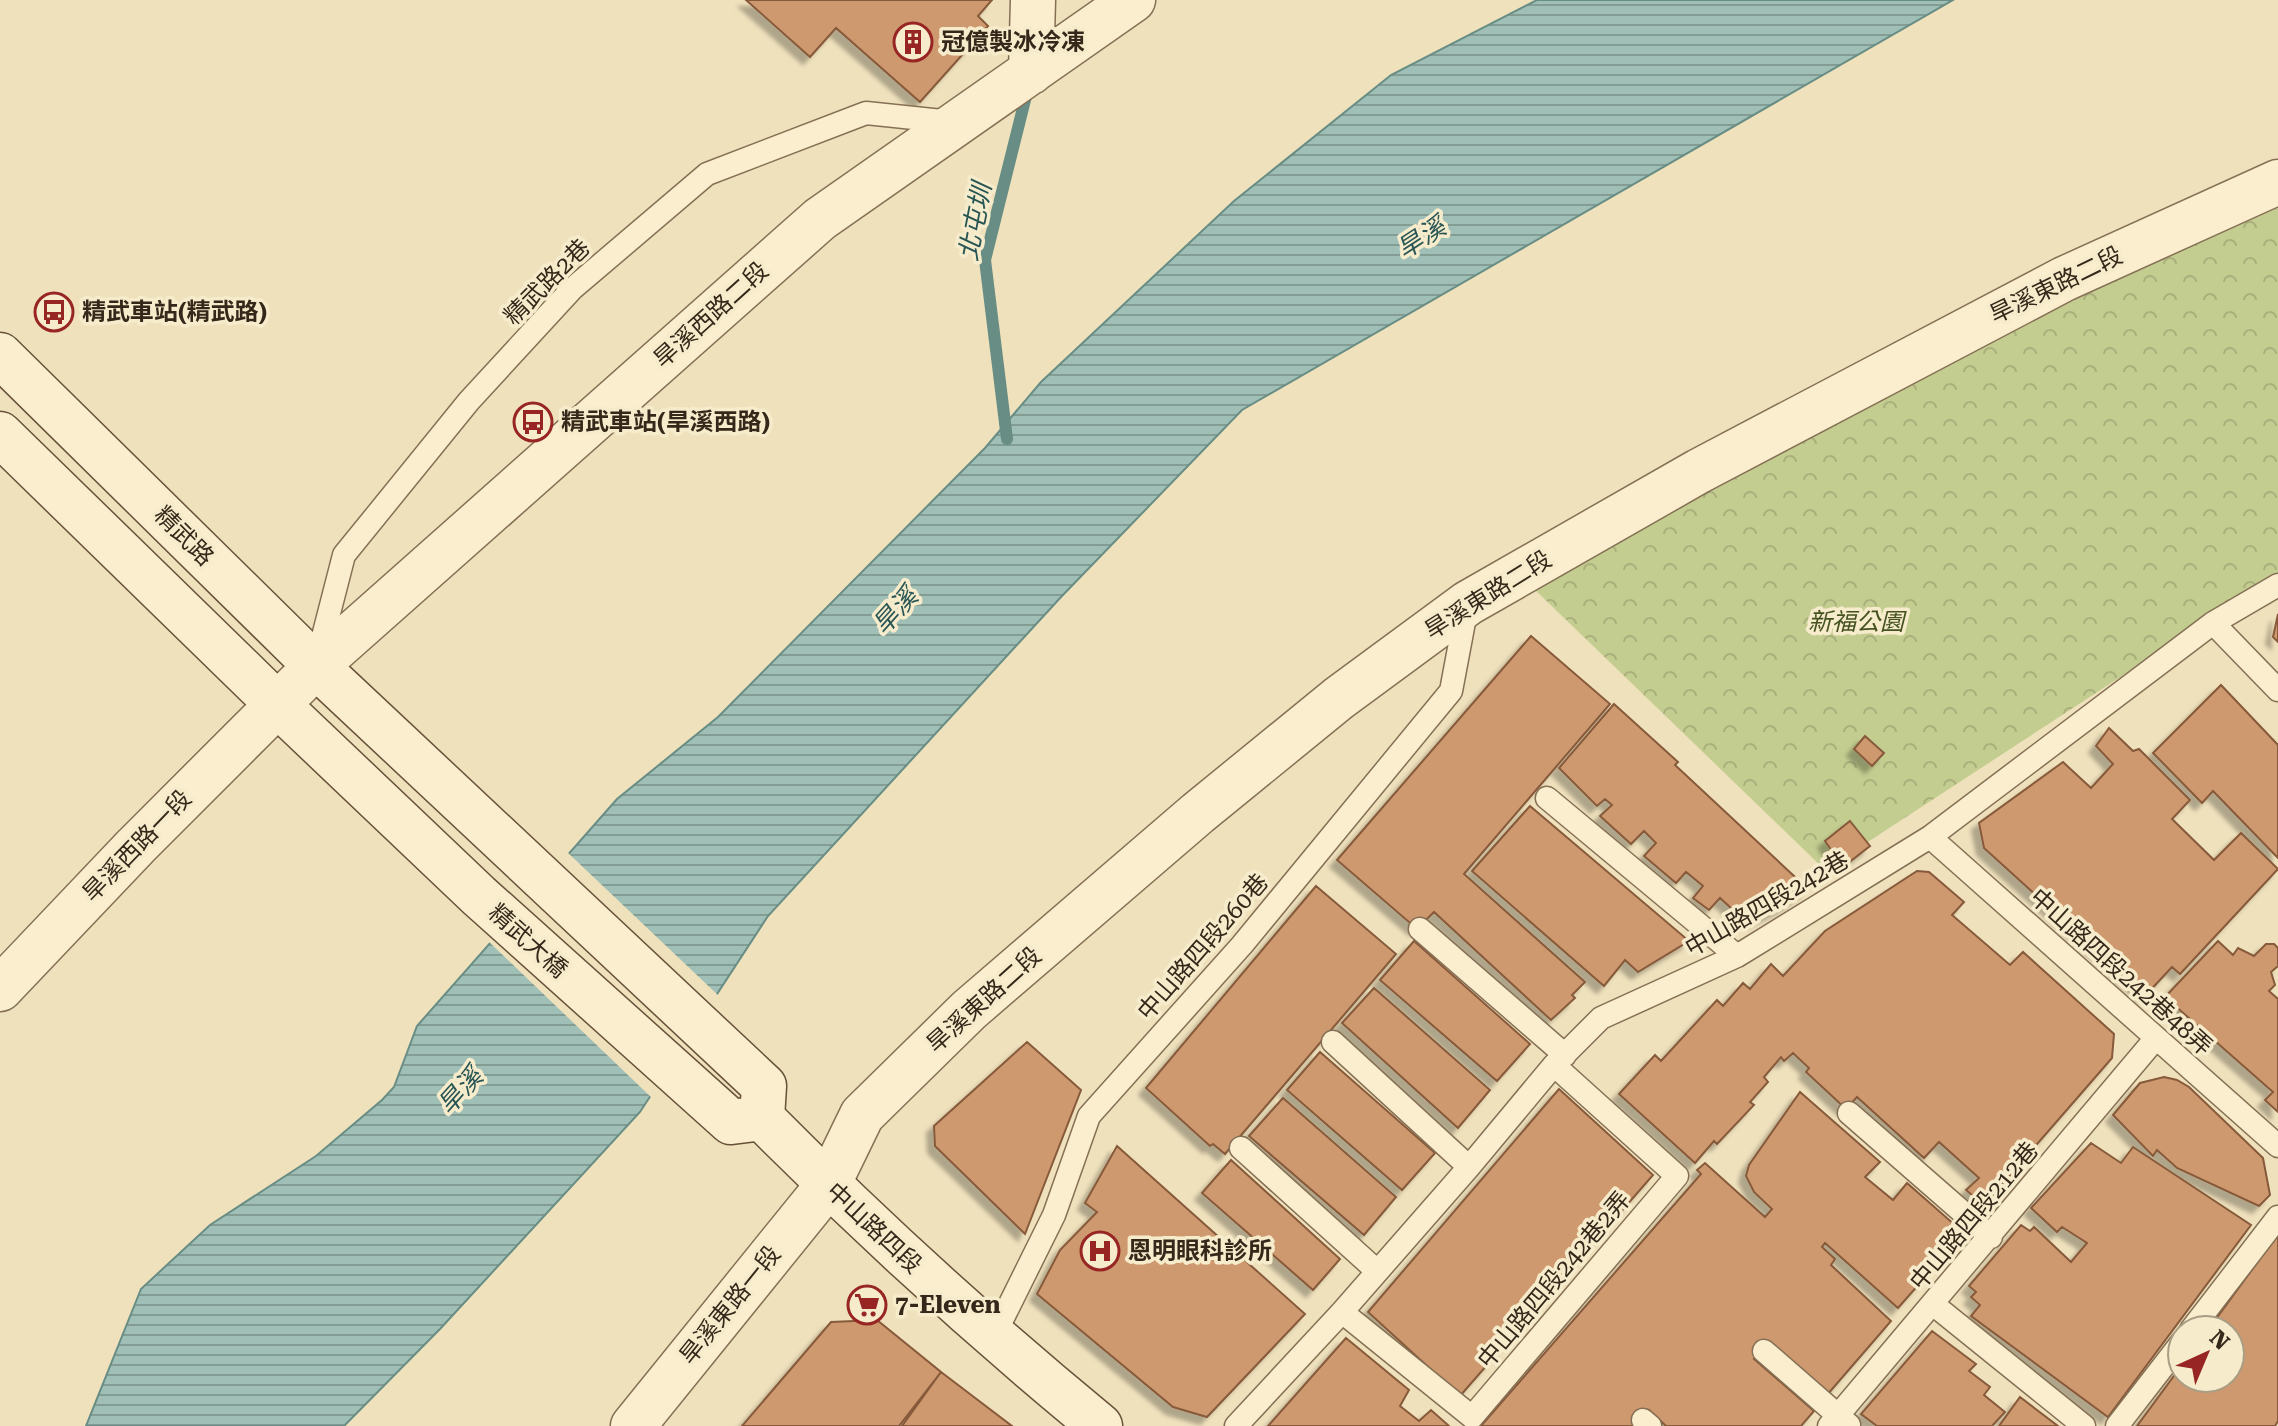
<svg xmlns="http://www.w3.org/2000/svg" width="2278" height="1426" viewBox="0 0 2278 1426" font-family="'Roboto Serif','Noto Sans TC',serif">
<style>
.forest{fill:url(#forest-crowns)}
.water{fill:url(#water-rules);stroke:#688d84;stroke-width:2}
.pier{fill:#efe1bc}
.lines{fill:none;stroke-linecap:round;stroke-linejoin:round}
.stream{stroke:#688d84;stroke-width:12}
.building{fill:#cf9970;stroke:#865a3a;stroke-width:2;filter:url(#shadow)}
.lane-casing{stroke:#867055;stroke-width:25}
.street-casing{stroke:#867055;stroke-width:47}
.secondary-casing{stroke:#685139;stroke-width:47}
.lane{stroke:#faeecf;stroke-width:22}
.street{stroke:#faeecf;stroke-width:44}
.secondary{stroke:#faeecf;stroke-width:44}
.labels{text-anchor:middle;stroke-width:7;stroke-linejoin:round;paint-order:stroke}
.poi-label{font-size:24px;font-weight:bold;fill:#35281a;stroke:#f6ebcb;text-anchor:start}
.street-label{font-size:24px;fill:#35281a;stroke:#f6ebcb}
.park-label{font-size:24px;font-style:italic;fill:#455220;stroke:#f6ebcb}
.water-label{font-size:26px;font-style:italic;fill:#295654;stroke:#f6ebcb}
</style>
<defs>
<pattern id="forest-crowns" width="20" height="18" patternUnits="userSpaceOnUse" patternTransform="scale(2)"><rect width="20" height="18" fill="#c4cd90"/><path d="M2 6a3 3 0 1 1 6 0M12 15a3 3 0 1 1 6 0" fill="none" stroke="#a9b07c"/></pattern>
<pattern id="water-rules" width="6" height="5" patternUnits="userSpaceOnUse" patternTransform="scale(2)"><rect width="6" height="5" fill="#a0c0b7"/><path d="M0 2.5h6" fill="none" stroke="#839c94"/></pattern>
<filter id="shadow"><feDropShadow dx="-7" dy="7" stdDeviation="2" flood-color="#0004"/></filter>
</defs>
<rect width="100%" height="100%" fill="#efe1bc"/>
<path class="forest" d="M2278 208V574L1825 870 1531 586 2059 291Z"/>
<path class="water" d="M1537 0H1953L1242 410 1061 597 768 916 640 1112 440 1329 344 1426H86L141 1289 210 1225 316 1156 382 1100 394 1087 417 1026 617 799 718 717 985 448 1041 382 1234 201 1391 75Z"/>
<path class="pier" d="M566 851 720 997 653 1099 487 940Z"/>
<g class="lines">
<path class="stream" d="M1007 439 985 260 1028 88"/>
</g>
<path class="building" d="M746 0H992L978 16 988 26 920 102 836 28 810 57Z
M2278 614V642L2273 637Z
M1531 636 1610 704 1464 874 1585 982 1572 995 1575 998 1551 1020 1434 912 1417 929 1337 860Z
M2221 685 2278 745V858L2213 791 2202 803 2153 753Z
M1614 704 1678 762 1675 765 1808 889 1783 907 1754 921 1749 915 1744 920 1720 898 1709 910 1693 898 1703 886 1686 872 1676 883 1644 856 1656 843 1644 831 1631 844 1600 816 1612 805 1605 799 1597 806 1559 768Z
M2109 728 2133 751 2139 749 2190 800 2172 819 2214 860 2241 833 2278 869 2180 974 2172 967 2146 995 1984 848 1979 823 2063 762 2091 788 2113 764 2096 746Z
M1865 736 1884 753 1872 766 1854 749Z
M1530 806 1689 941 1638 972 1625 960 1604 986 1472 871Z
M1850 821 1870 846 1843 867 1825 841Z
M1917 871 1929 872 1964 902 1952 915 2010 965 2023 952 2114 1034 2112 1058 1984 1205 1966 1190 1979 1178 1939 1142 1924 1158 1857 1097 1846 1109 1806 1072 1809 1068 1793 1053 1784 1061 1781 1057 1764 1077 1768 1082 1750 1102 1754 1105 1717 1144 1714 1141 1695 1163 1619 1094 1655 1055 1661 1061 1717 1000 1723 1006 1743 983 1750 989 1771 964 1783 976 1825 931Z
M1316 886 1396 954 1225 1154 1213 1144 1210 1146 1146 1088Z
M1414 941 1530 1044 1497 1081 1380 980Z
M2218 941 2233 955 2238 948 2254 956 2266 944H2274L2278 948V966L2271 972 2275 985 2269 991 2278 999V1112L2265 1100 2273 1092 2165 997Z
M1374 988 1490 1090 1458 1128 1342 1023Z
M1027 1042 1081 1090 1025 1234 935 1146 934 1126Z
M1320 1052 1435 1153 1402 1190 1287 1090Z
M2164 1077 2177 1080 2189 1087 2263 1158 2270 1195 2259 1206 2177 1168 2157 1150 2153 1156 2113 1115 2140 1083Z
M1559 1089 1653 1175 1460 1396 1368 1312Z
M1800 1092 1880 1162 1865 1177 1893 1200 1907 1183 1964 1233 1898 1308 1825 1243 1822 1247 1835 1259 1831 1265 1891 1321 1827 1395 1768 1345 1754 1359 1814 1411 1801 1426H1666L1649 1410 1634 1426H1481L1701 1174 1697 1170 1705 1163 1765 1217 1772 1209 1754 1192 1746 1176 1749 1165Z
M1283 1098 1396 1197 1364 1235 1249 1136Z
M2091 1143 2121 1163 2133 1147 2251 1225 2108 1417 1971 1316 1980 1305 1971 1297 1976 1292 1969 1286 2021 1225 2030 1231 2034 1227 2071 1262 2087 1243 2062 1227 2057 1232 2031 1208Z
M1117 1146 1305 1314 1207 1417 1173 1407 1037 1294 1060 1250 1097 1212 1085 1203Z
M1231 1160 1340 1259 1313 1290 1202 1193Z
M2278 1234V1421L2275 1426H2137L2182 1365V1378H2230V1330H2208Z
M877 1320 941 1372 899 1426H742L831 1322Z
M1932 1331 1976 1364 1969 1371 1990 1387 1984 1395 2005 1412 1992 1426H1877L1861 1414Z
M1346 1338 1409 1390 1400 1406 1419 1421 1431 1410 1449 1426H1268Z
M941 1372 1012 1426H902Z
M2020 1397 2058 1426H1999Z"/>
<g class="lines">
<g class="lane-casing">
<path id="lane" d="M2213 623 2278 690
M318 656 344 555 469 401 572 289 707 174 866 113 952 122
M1547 798 1737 956
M1930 837 2278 1146
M1420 929 1565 1055
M1333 1042 1469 1167
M1849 1113 1991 1237
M1241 1148 1377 1271
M1934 1305 2084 1426
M1342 1312 1472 1417 1677 1176 1554 1065
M2191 1330 2278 1217
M993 1338 1054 1215 1089 1116 1242 945 1451 691 1467 606
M1764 1351 1849 1425
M1643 1420 1650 1426
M1236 1426 1342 1312 1469 1167 1554 1065 1601 1018 1737 956 1930 837 2213 623 2278 585
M1829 1426 2156 1038
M2117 1426 2182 1342"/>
</g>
<g class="street-casing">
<path id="street" d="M1031 72 1033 0
M0 989 136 846 316 666 820 219 1133 0
M633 1426 828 1185 862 1115 969 1010 1198 813 1339 698 1468 603 1699 471 2064 279 2278 182"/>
</g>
<g class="secondary-casing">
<path id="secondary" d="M0 355 316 666 764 1086 762 1118C870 1227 982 1329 1100 1426
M0 434 276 703 478 895 731 1122 762 1118"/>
</g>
<use href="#lane" class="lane"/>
<use href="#street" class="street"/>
<use href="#secondary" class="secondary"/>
</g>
<defs>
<g id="building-ring" transform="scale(2)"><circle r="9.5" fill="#f6ebcb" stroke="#972523" stroke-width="1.5"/><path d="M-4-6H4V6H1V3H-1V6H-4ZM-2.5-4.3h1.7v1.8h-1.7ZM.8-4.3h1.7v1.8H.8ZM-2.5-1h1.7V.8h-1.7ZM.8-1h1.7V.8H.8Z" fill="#972523"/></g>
<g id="bus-ring" transform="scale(2)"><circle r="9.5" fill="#f6ebcb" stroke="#972523" stroke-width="1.5"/><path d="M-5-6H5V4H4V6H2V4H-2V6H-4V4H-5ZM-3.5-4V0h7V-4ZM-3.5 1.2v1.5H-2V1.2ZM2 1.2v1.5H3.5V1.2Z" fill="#972523"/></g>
<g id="hospital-ring" transform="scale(2)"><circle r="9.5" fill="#f6ebcb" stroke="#972523" stroke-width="1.5"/><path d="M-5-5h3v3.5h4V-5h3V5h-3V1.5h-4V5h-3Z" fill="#972523"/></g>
<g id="supermarket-ring" transform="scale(2)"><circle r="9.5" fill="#f6ebcb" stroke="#972523" stroke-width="1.5"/><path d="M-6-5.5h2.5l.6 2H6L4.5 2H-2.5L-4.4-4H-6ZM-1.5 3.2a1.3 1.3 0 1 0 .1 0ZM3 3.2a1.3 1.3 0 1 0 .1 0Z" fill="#972523"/></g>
</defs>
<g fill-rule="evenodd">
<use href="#building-ring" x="913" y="42"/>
<use href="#bus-ring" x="54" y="312"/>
<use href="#bus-ring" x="533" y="422"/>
<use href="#hospital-ring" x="1100" y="1251"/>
<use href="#supermarket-ring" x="867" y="1305"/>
</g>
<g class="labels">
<g class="poi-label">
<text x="941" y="50">冠億製冰冷凍</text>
<text x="82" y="320">精武車站(精武路)</text>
<text x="561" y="430">精武車站(旱溪西路)</text>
<text x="1128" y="1259">恩明眼科診所</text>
<text x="895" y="1313">7-Eleven</text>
</g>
<g class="street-label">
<text transform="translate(547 282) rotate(-45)" y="8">精武路2巷</text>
<text transform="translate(2056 285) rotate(-26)" y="8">旱溪東路二段</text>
<text transform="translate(711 315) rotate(-42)" y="8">旱溪西路二段</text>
<text transform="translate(184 536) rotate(45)" y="8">精武路</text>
<text transform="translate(1488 595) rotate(-32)" y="8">旱溪東路二段</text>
<text transform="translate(137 846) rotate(-46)" y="8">旱溪西路一段</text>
<text transform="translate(1767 904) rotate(-30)" y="8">中山路四段242巷</text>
<text transform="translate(528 941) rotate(42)" y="8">精武大橋</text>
<text transform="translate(1203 947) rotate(-49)" y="8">中山路四段260巷</text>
<text transform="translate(2121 972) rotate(42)" y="8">中山路四段242巷48弄</text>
<text transform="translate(984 1000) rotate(-42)" y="8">旱溪東路二段</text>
<text transform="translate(1974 1216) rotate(-50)" y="8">中山路四段212巷</text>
<text transform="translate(874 1228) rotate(43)" y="8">中山路四段</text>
<text transform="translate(1554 1280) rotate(-50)" y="8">中山路四段242巷2弄</text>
<text transform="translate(730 1305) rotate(-51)" y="8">旱溪東路一段</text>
</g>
<g class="park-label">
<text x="1856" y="630">新福公園</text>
</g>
<g class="water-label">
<text transform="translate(975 222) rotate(-79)" y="9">北屯圳</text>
<text transform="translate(1421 238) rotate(-33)" y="9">旱溪</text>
<text transform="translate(895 611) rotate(-48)" y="9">旱溪</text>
<text transform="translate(460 1091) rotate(-48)" y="9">旱溪</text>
</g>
</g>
<g transform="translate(2206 1354) rotate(44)"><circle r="38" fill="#f6ebcb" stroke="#a99d84" stroke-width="2"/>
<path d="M0-6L14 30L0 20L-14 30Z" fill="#972523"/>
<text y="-12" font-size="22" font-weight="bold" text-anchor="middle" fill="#35281a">N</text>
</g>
</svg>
